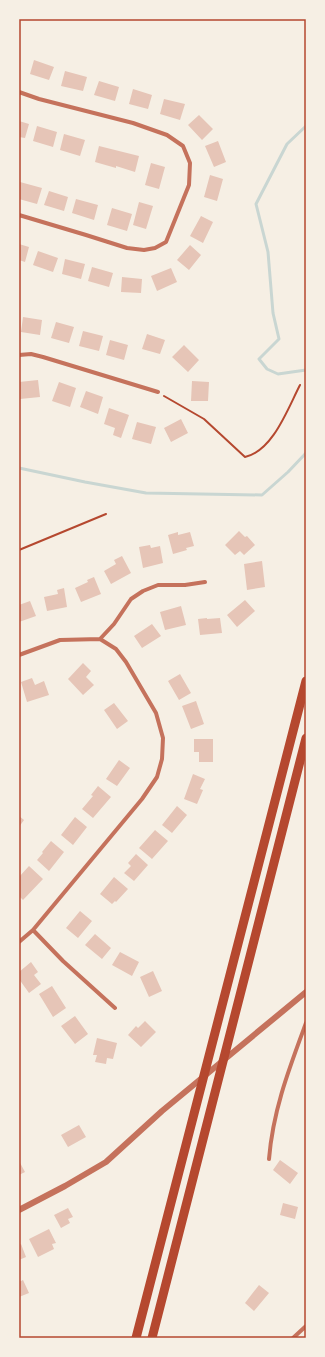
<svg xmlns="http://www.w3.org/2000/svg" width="325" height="1357" viewBox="0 0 325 1357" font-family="'Titillium Web',sans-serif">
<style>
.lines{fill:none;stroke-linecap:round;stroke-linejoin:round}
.stream{stroke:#c9d6d2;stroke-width:3}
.building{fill:#e6c5b7}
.path{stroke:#b5482f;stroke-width:2}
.minor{stroke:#c5725c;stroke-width:4}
.tertiary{stroke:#c5725c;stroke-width:6}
.motorway{stroke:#b5482f;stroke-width:9}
.neatline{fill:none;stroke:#b5482f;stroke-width:1.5}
</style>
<rect width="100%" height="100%" fill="#f6efe4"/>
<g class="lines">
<path class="stream" d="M306 126 287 144 256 204 268 252 273 313 279 339 259 359 267 369 278 374 306 370
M19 468 85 482 146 493 262 495 288 472 306 453"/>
</g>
<path class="building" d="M34 60 54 67 49 80 30 74Z
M65 71 87 77 83 91 61 86Z
M99 81 119 87 115 101 94 95Z
M133 89 152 95 148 109 129 104Z
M164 99 185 104 180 120 160 114Z
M199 115 213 129 202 140 188 125Z
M19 121 29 124 25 138 19 137Z
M37 126 57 132 53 147 33 141Z
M64 134 85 140 80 156 60 150Z
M218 141 226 162 214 167 205 146Z
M99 146 139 156 135 172 116 166V168L95 162Z
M151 163 165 167 159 189 145 185Z
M210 175 223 179 217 201 204 197Z
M20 182 42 188 37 204 19 199Z
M49 191 68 197 64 211 44 205Z
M76 199 98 205 94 220 72 213Z
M139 202 153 206 146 229 133 225Z
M112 208 132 214 127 231 107 225Z
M201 216 213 222 203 243 190 236Z
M19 244 29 247 25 262 19 260Z
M190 245 201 255 189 270 177 260Z
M38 251 58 258 53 272 33 265Z
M65 259 85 264 81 279 62 274Z
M92 267 113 273 109 287 88 281Z
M171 268 177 282 157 291 151 276Z
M122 277 142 279 141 293 121 292Z
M23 317 42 320 40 335 21 332Z
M56 322 74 327 69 343 51 338Z
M83 331 103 336 99 351 79 346Z
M147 334 165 340 160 354 142 349Z
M110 340 128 345 124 360 106 355Z
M184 345 199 360 188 372 172 357Z
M38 380 40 397 20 399 19 382Z
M192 381 209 382 208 401H191Z
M59 382 76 388 70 407 52 401Z
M86 391 103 397 98 414 80 407Z
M109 408 129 415 121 438 113 435 115 428 104 424Z
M181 419 188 433 171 442 164 428Z
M137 422 156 427 151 444 132 439Z
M239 531 245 537 247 536 255 545 244 555 240 551 235 555 225 545Z
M178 532V535L190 532 194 546 186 548 187 550 173 554 168 535Z
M150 545 151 548 160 546 163 563 143 568 139 547Z
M122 556 131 573 111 584 104 571 116 564 114 560Z
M262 561 265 587 247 590 244 564Z
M94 577 101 594 81 602 75 588 88 582 87 580Z
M64 588 67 607 47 611 44 597 58 594 57 590Z
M245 600 255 611 237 627 227 615Z
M30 601 36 616 19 622V605Z
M181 606 186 625 165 630 160 612Z
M207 618V619L220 618 222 633 200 635 198 619Z
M152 624 161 636 142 648 134 636Z
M83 663 91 671 86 677 94 685 83 695 68 679Z
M180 674 191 693 179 700 168 681Z
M32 678 35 685 44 681 49 695 27 702 21 682Z
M196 701 204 724 191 729 182 706Z
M114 703 128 721 117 729 104 710Z
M194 739H213V762H199V752H194Z
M119 760 130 768 117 786 106 779Z
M193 774 205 779 200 789 203 790 197 804 184 799Z
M98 786 111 797 93 818 82 809 93 796 91 795Z
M177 806 187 815 172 833 162 825Z
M19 816 24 820 19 827Z
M75 817 87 827 73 845 61 835Z
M155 830 168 841 152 859 139 848Z
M51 841 64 852 49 871 37 860 43 853 42 852Z
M136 854 148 865 134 881 124 873 131 866 128 863Z
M29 866 43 879 23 900 19 896V877Z
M114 877 128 889 116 902 115 901 112 904 100 894Z
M80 911 92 921 78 938 66 928Z
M95 934 111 948 102 959 85 945Z
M120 952 139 962 132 976 112 965Z
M31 962 38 972 34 975 41 984 29 993 19 979V972Z
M153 971 162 991 149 997 140 977Z
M52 986 66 1008 53 1017 39 994Z
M75 1016 88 1034 75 1044 61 1026Z
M145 1021 156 1032 141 1047 128 1035 136 1026 138 1028Z
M97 1038 117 1043 113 1059 107 1058 106 1064 95 1062 97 1055H93Z
M79 1125 86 1137 68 1147 61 1135Z
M280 1160 298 1173 290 1184 273 1170Z
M19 1161 25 1172 19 1175Z
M283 1203 298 1207 295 1219 280 1215Z
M68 1208 73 1217 68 1219 70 1223 61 1228 54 1215Z
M49 1229 56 1243 52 1244 54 1249 38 1257 29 1239Z
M21 1244 26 1257 19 1260V1245Z
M23 1280 29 1293 19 1297V1282Z
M259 1285 269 1293 254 1311 245 1303Z"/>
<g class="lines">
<path class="path" d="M164 396 204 419 245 457C273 451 288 408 300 385
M19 550 106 514"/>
<path class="minor" d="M19 92 39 99 133 123 167 135 183 146 190 163 189 185 166 242 155 248 144 250 127 248 86 235 19 215
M19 355 31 354 43 357 158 392
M100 639 114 624 131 599 143 591 158 585H185L205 582
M19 655 60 640 100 639 116 649 126 662 156 713 163 738 162 759 157 777 142 799 33 930 19 942
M33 930 63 961 115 1008
M269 1159C273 1110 289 1069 306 1023
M293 1338 306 1326"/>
<path class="tertiary" d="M19 1210 65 1186 106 1162 162 1111 306 992"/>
<path class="motorway" d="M136 1338 306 681
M152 1338 306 738"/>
</g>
<rect width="325" height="1357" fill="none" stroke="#f6efe4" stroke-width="40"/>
<rect x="20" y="20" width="285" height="1317" class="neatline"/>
</svg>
